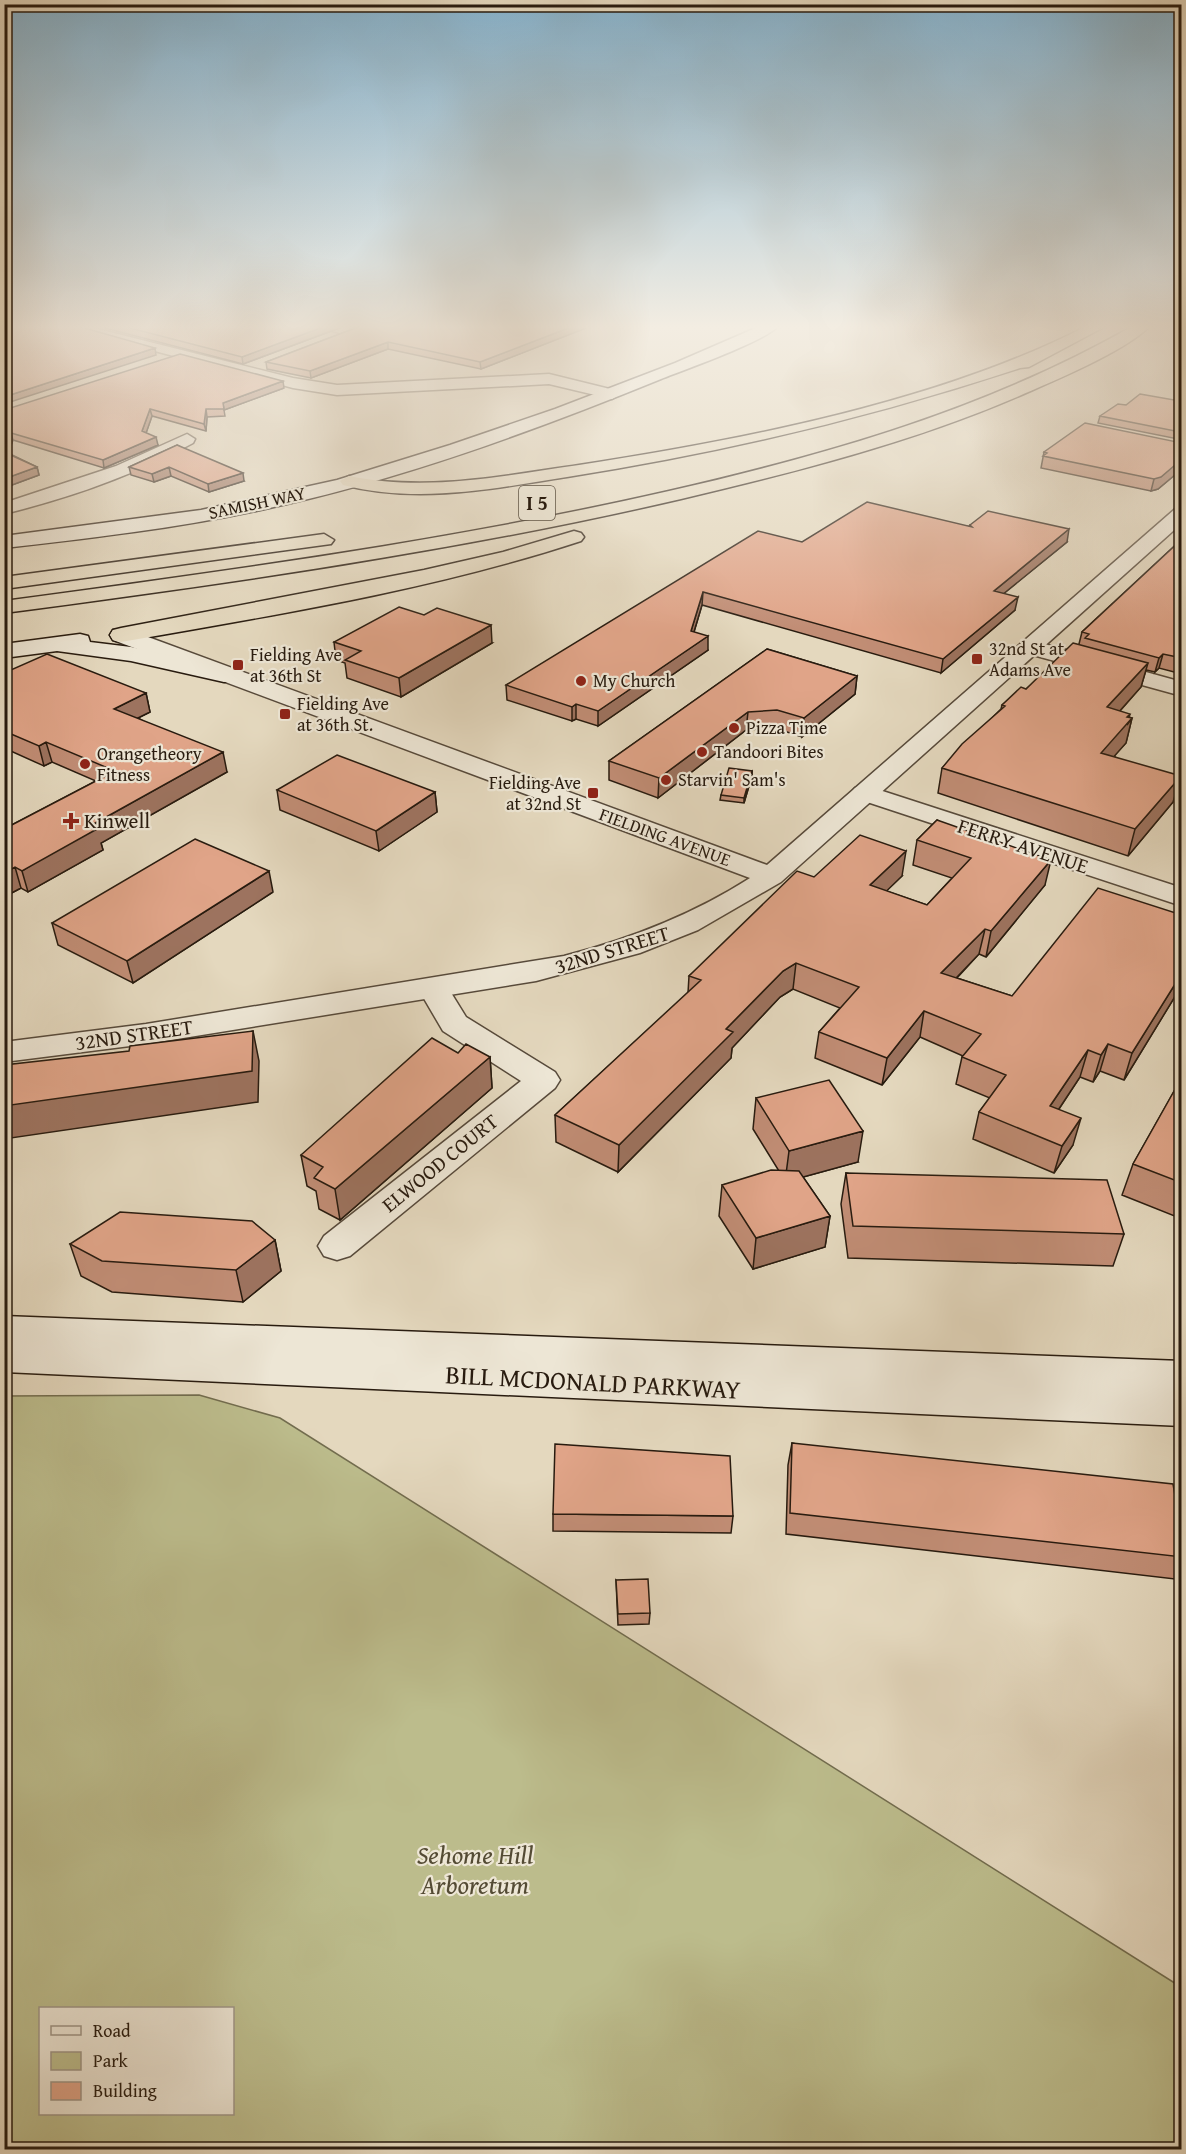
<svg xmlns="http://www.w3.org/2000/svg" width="1186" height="2154" viewBox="0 0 1186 2154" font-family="'Gentium Book Plus',serif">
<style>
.green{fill:#bcbc8c;stroke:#726c4e;stroke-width:1.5;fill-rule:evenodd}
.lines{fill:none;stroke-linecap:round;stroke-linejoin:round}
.minor-casing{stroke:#574a3b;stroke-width:3}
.tertiary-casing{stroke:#574a3b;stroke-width:3}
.secondary-casing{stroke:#281b0f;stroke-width:3}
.motorway-casing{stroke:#281b0f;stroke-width:3}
.minor{fill:#ede6d5;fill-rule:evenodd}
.tertiary{fill:#ede6d5;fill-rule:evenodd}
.secondary{fill:#ede6d5;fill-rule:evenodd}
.motorway{fill:#e4d8be;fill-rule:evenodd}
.wall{fill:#c18d75;stroke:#281b0f;stroke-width:1.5}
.shaded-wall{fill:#9d735f;stroke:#281b0f;stroke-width:1.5}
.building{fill:#e0a488;stroke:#281b0f;stroke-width:1.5}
.poi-dot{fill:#8f2418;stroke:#ede6d5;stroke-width:2}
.labels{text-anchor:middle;stroke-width:4.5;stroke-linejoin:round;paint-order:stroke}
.far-street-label{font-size:18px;fill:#281b0f;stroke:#ede6d5}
.far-poi-label{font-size:18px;fill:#281b0f;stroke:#ede6d5;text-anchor:start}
.shield{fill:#ede6d5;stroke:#63584a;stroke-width:1.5}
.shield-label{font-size:20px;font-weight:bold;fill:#281b0f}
.poi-label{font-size:21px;fill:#281b0f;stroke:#ede6d5;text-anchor:start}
.street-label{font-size:21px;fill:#281b0f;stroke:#ede6d5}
.near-street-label{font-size:26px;fill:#281b0f;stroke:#ede6d5}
.near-park-label{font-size:26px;font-style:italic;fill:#544b34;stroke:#ede6d5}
</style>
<rect width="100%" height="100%" fill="#e4d8be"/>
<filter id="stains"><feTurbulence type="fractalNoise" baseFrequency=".00333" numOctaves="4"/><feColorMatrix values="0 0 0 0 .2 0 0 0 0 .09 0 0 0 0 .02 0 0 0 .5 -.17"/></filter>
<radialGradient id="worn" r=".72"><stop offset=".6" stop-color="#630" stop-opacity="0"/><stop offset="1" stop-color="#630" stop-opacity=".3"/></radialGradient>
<path class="green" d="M199 1395 280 1418 1181 1987V2149H5V1396ZM40 2008H232V2114H40Z"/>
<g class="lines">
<g class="minor-casing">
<path id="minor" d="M65 327H90L293 378 337 385 549 374 618 391 620 394 612 399 549 384 337 395 293 388Z
M319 327H348L357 332 350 336Z
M187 434 195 439 193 443C135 475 69 498 4 514V503L116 466Z
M1030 640 1182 682V696L1022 652 1019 647 1022 642Z
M864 785 1182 888V906L855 798 851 793 855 788Z
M434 981 445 983 466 1017 555 1072 560 1080 555 1088 350 1256 337 1260 324 1256 318 1246 324 1236 521 1081 443 1031 419 990 423 983Z"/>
</g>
<g class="tertiary-casing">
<path id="tertiary" d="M1182 508V523L781 882 698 930 640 953 536 981 146 1044 4 1062V1042L146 1024 564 956C630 939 692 915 750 878L113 640 110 635 113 630H129L767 865 1175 509Z"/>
</g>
<g class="secondary-casing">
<path id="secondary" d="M758 327H777C763 342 684 370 661 379 533 431 400 480 265 509 179 528 92 538 4 548V536L201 510 337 480 450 445 555 409 675 363Z
M80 634 88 636 90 642 131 647 224 668 232 670 235 675 232 680 224 682 131 661 57 651 4 658V644Z
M4 1316 1182 1361V1426L4 1372Z"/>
</g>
<g class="motorway-casing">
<path id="motorway" d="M1085 327H1104L1029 367 1020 368C872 417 721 453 567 477 492 489 418 504 343 485L340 481 349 476C427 492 502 476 579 465 742 440 938 402 1085 327Z
M1131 327H1149C1122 353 1053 381 1017 397 910 443 795 472 681 499 458 551 231 583 4 613V601C227 571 450 541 669 491 830 454 987 409 1131 327Z
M574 531 581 533 584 537 581 541C432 590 275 615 121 642L113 640 110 635 113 630 121 628 424 570 503 552Z
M324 534 334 540 331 544 4 589V577Z"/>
</g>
<use href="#minor" class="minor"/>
<use href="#tertiary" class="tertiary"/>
<use href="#secondary" class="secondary"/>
<use href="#motorway" class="motorway"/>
</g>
<path class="wall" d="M101 327H342L243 364Z
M358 327H586V328L481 369 388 349 311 378 267 369 266 362Z
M284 388 224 410 225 416 207 417 206 431 152 416 146 433 158 445 104 468 13 440 8 453 37 467 39 475 4 488V410Z
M1182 396V436L1178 439 1098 423 1100 416 1126 405 1174 400Z
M1182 443V469L1158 489 1151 491 1041 468 1044 452Z
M177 445 244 481 209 492 171 476 154 482 131 475 129 467Z
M970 525 1067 542 1004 593 1015 610 941 673 702 605 694 632 708 650 598 726 576 719 572 721 507 700 506 685 802 542 970 526Z
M1182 539V674L1159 668 1155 672 1146 670 1141 687 1120 711 1129 717 1132 718 1126 743 1114 756 1173 802 1128 856 938 793 942 768 1001 709 1002 705 1026 689 1079 644 1082 632Z
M334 642 492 643 401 697 347 678 345 663 336 660Z
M767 649 857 676 855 694 802 737 775 728 746 730 658 798 609 780V761Z
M4 667 11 670 146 693 150 712 138 718 227 772 101 843 103 850 28 892 21 888 4 897V829L96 781 52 762 44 766 4 748Z
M752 771V776L744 803 720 800 721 795Z
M277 790 435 792 437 812 379 851 280 810Z
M937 820 1045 885 986 957 979 954 957 978 1012 996 1182 915V985L1124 1080 1100 1071 1093 1082 1080 1077 1059 1109 1073 1145 1054 1173 973 1139 979 1112 990 1098 956 1084 962 1057 963 1056 920 1037 882 1085 815 1058 819 1032 840 1008 793 989 780 997 732 1048 731 1058 618 1172 556 1142 555 1115 688 993 689 976 814 877 902 876 886 891 927 905 952 878 913 865 917 840Z
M273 892 133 983 58 945 52 923Z
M458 1053 490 1057 492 1088 340 1220 319 1209 316 1191 307 1186 301 1155Z
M1182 1077V1219L1122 1195 1133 1164Z
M756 1098 858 1162 803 1177 830 1216 825 1247 753 1269 719 1216 722 1185 779 1171 753 1129Z
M846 1173 1124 1234 1113 1266 848 1258 841 1204Z
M275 1240 281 1271 243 1302 112 1292 81 1276 70 1244Z
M792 1443 1182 1535V1564L1175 1579 786 1534 788 1465Z
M553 1514 733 1516 731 1533 553 1531Z
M616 1580 650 1613 649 1624 618 1625Z"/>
<path class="shaded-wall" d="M323 327H342L243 364 242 357Z
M571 327H586V328L481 369 480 362Z
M388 342V349L311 378 310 371Z
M155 348 156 355 4 404V397Z
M283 381 284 388 224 410 223 403Z
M150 409 152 416 144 439 142 431Z
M206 409 207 417 206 431 204 424Z
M1182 430V436L1178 439 1180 432Z
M11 433 13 440 6 459 4 449Z
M156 437 158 445 104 468 103 460Z
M1182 459V469L1158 489 1151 491 1154 479Z
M37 467 39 475 4 488V479Z
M169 467 171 476 154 482 152 474Z
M243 473 244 481 209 492 208 484Z
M1069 529 1067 542 991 604 994 591Z
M703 592 702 605 690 645 691 631Z
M1018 597 1015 610 941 673 943 659Z
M491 625 492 643 401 697 399 678Z
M708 636V650L598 726V711Z
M1163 654 1159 668 1155 672 1159 658Z
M1148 663 1141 687 1101 732 1107 707Z
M857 676 855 694 802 737 804 718Z
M146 693 150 712 118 728 114 709Z
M576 704V719L572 721V707Z
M748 712 746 730 658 798 659 778Z
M1130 714 1127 725 1132 718 1126 743 1095 778 1101 753Z
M46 742 52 762 44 766 39 746Z
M223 752 227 772 101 843 103 850 28 892 22 871 90 826Z
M752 771V776L744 803V798Z
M1181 776 1173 802 1128 856 1135 829Z
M435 792 437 812 379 851 376 831Z
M906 851 902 876 866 911 870 885Z
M1051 860 1045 885 986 957 991 931Z
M15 867 21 888 4 897V873Z
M269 871 273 892 133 983 127 961Z
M985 929 979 954 936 999 941 973Z
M796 963 793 989 780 997 732 1048 731 1058 618 1172 619 1145 726 1029 783 971Z
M1182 973V985L1124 1080 1132 1053Z
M924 1011 920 1037 882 1085 887 1058Z
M253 1031 259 1061 258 1102 4 1139V1106Z
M1108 1044 1100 1071 1093 1082 1101 1055Z
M1088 1050 1080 1077 1043 1133 1050 1106Z
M490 1057 492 1088 340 1220 335 1189Z
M1081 1118 1073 1145 1054 1173 1062 1146Z
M863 1131 858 1162 785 1182 789 1151Z
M830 1216 825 1247 753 1269 756 1238Z
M275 1240 281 1271 243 1302 236 1270Z"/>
<path class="building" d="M4 327H81L155 348 4 397Z
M126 327H323L242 357Z
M358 327H571L480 362 388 342 310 371 266 362Z
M180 354 283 381 223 403 224 409H206L204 424 150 409 142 431 156 437 103 460 11 433 4 449V410Z
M1140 394 1174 400 1182 396V430L1180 432 1100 416 1118 404 1126 405Z
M1085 423 1182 443V459L1161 477 1154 479 1043 456 1047 453 1044 452Z
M177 445 243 473 208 484 169 467 152 474 129 467Z
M4 452 37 467 4 479Z
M867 502 972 527 970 525 988 511 1069 529 994 591 1018 597 943 659 703 592 691 631 708 636 598 711 576 704 572 707 506 685 758 531 802 542Z
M1182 539V658L1163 654 1159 658 1085 638 1089 634 1082 632Z
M399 607 424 615 437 608 491 625 399 678 345 660 361 651 334 642Z
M1073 643 1148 663 1107 707 1130 714 1127 717 1132 718 1101 753 1181 776 1135 829 942 768 962 744 1005 706 1002 705 1021 687 1026 689Z
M767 649 857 676 804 718 777 710 748 712 659 778 609 761Z
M47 654 146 693 114 709 223 752 90 826 97 829 22 871 15 867 4 873V829L115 771 46 742 39 746 4 731V667L11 670Z
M337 755 435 792 376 831 277 790Z
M729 768 752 771 744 798 721 795Z
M937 820 1051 860 991 931 985 929 941 973 1012 996 1098 888 1182 915V973L1132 1053 1108 1044 1101 1055 1088 1050 1050 1106 1081 1118 1062 1146 979 1112 1006 1075 962 1057 981 1034 924 1011 887 1058 819 1032 859 987 796 963 783 971 726 1029 733 1032 619 1145 555 1115 701 980 689 976 797 871 814 877 860 835 906 851 870 885 927 905 971 858 917 840Z
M195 839 269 871 127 961 52 923Z
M253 1031 252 1071 4 1106V1065L129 1051 130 1046Z
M432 1038 458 1053 466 1044 490 1057 335 1189 314 1178 323 1167 301 1155Z
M1182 1077V1183L1133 1164Z
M829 1080 863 1131 789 1151 756 1098Z
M771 1170 799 1171 830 1216 756 1238 722 1185Z
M846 1173 1107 1180 1124 1234 853 1226Z
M120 1212 252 1221 275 1240 236 1270 102 1261 70 1244Z
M792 1443 1173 1484 1182 1535V1557L790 1513Z
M555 1444 730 1456 733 1516 553 1514Z
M648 1579 650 1613 618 1614 616 1580Z"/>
<linearGradient id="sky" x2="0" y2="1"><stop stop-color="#87b6d3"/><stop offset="0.52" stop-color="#f3ede2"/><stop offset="1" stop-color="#f3ede2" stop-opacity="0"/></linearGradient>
<rect width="1186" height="629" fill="url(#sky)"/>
<g class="poi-dot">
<rect x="971" y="653" width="12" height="12" rx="3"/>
<rect x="232" y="659" width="12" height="12" rx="3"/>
<circle cx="581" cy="681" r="6"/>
<rect x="279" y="708" width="12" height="12" rx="3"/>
<circle cx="734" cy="728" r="6"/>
<circle cx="702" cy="752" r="6"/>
<circle cx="85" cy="764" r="6"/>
<circle cx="666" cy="780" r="6"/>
<rect x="587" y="787" width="12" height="12" rx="3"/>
<path d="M68 812h6v6h6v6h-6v6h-6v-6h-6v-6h6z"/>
</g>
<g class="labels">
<g class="far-street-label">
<text transform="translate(257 503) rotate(-12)" y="6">SAMISH WAY</text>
<text transform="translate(665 837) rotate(20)" y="6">FIELDING AVENUE</text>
</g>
<g class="far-poi-label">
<text x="989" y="655">32nd St at<tspan x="989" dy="21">Adams Ave</tspan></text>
<text x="250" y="661">Fielding Ave<tspan x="250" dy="21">at 36th St</tspan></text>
<text x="593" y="687">My Church</text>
<text x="297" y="710">Fielding Ave<tspan x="297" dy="21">at 36th St.</tspan></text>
<text x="746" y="734">Pizza Time</text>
<text x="714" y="758">Tandoori Bites</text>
<text x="97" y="760">Orangetheory<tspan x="97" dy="21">Fitness</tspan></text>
<text x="678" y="786">Starvin' Sam's</text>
<text x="581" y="789" text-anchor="end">Fielding Ave<tspan x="581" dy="21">at 32nd St</tspan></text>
</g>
<rect class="shield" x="519" y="486" width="36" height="34" rx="4.5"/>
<g class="shield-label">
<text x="537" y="510">I 5</text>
</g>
<g class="poi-label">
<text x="84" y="828">Kinwell</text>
</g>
<g class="street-label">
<text transform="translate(1023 846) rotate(18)" y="7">FERRY AVENUE</text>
<text transform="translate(612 950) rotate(-17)" y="7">32ND STREET</text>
<text transform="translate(134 1035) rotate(-8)" y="7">32ND STREET</text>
<text transform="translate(440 1163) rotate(-39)" y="7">ELWOOD COURT</text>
</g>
<g class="near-street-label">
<text transform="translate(593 1382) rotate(3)" y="9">BILL MCDONALD PARKWAY</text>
</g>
<g class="near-park-label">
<text x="475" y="1864">Sehome Hill<tspan x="475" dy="30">Arboretum</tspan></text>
</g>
</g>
<rect width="1186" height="2154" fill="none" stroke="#e4d8be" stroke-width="24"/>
<rect x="6" y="6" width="1174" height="2142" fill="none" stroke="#281b0f" stroke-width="3"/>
<rect x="12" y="12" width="1162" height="2130" fill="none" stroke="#281b0f" stroke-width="1.5"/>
<rect x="39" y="2007" width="195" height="108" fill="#ede6d5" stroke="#9e9586" stroke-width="1.5"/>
<rect x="51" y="2026" width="30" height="9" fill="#ede6d5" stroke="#9e9586" stroke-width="1.5"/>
<text x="93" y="2037" font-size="18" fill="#281b0f">Road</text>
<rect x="51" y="2052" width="30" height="18" fill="#bcbc8c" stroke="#9e9586" stroke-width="1.5"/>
<text x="93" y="2067" font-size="18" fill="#281b0f">Park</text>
<rect x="51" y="2082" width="30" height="18" fill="#e0a488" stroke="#9e9586" stroke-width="1.5"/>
<text x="93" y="2097" font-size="18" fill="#281b0f">Building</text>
<rect width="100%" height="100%" filter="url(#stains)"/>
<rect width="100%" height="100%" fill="url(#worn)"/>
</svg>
